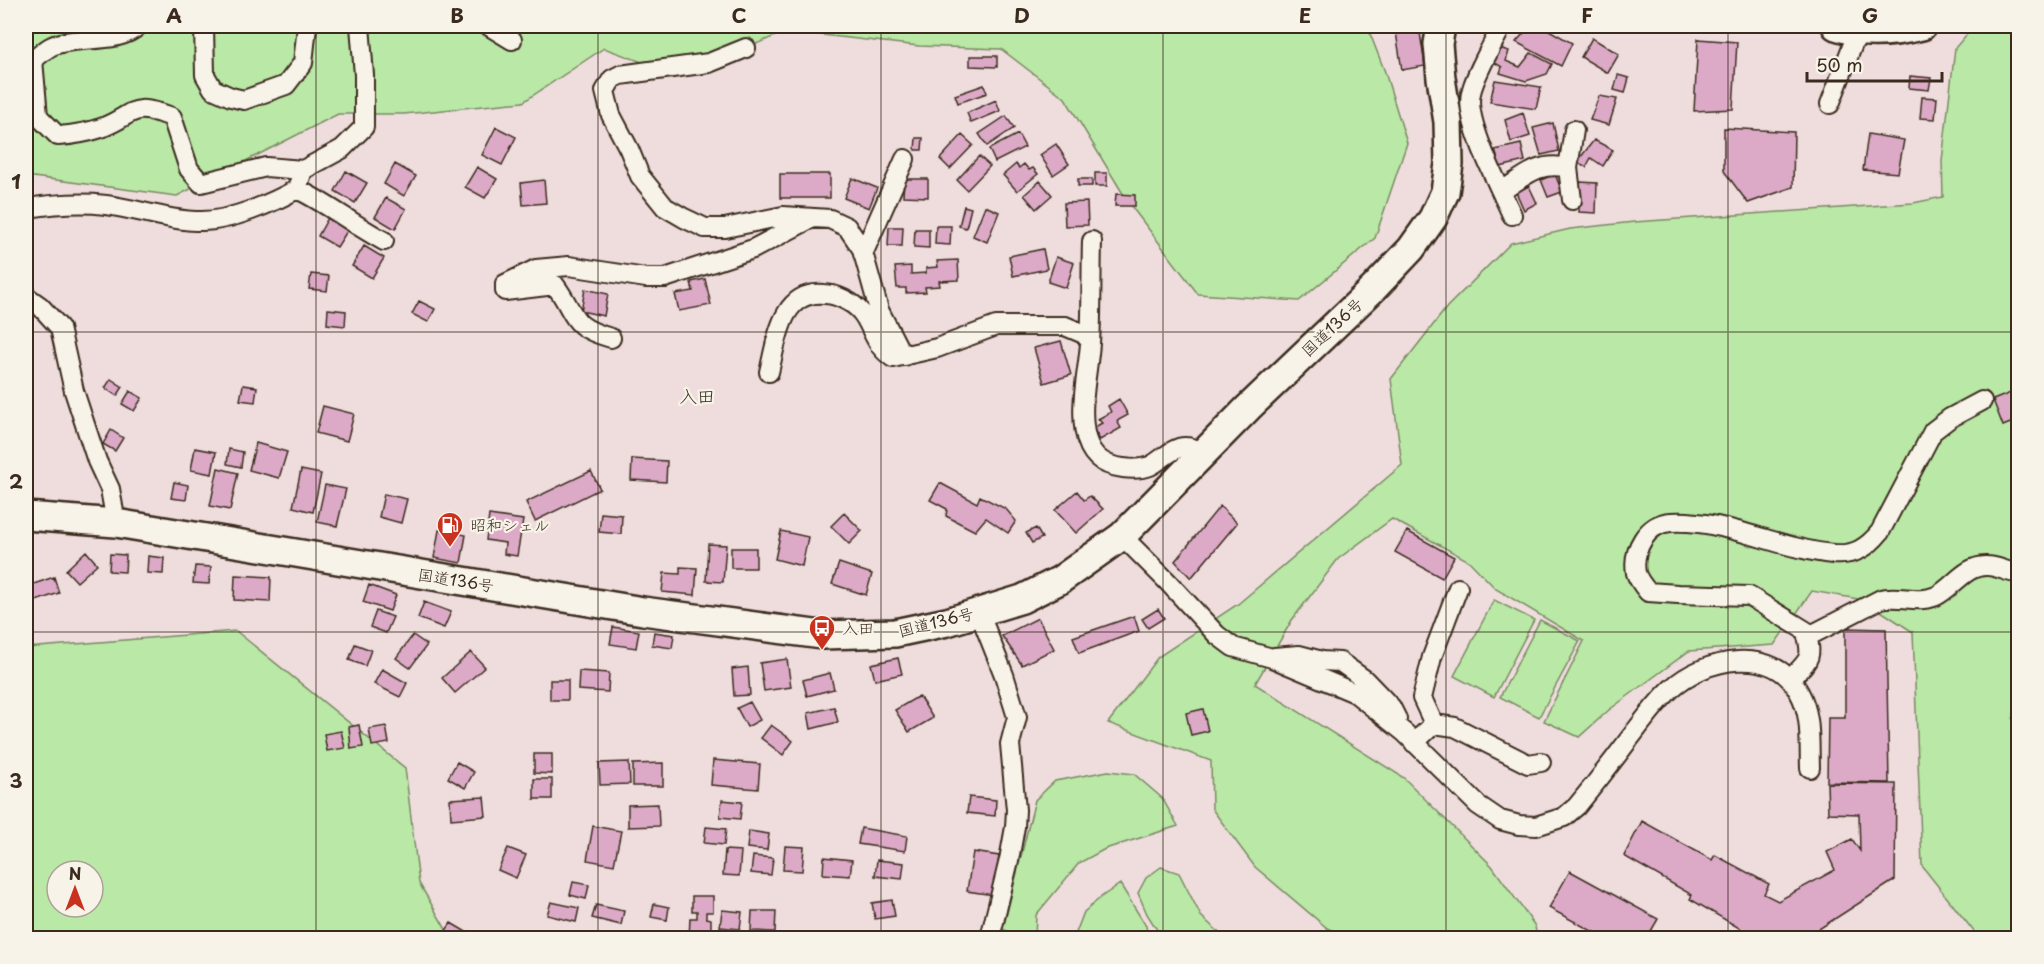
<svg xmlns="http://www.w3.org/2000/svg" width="2044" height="964" viewBox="0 0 2044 964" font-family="'Playpen Sans','Klee One',sans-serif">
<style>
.green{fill:#bae8a7;stroke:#7a8962;stroke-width:1.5;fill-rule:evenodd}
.building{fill:#dcaac7;stroke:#3b2a1e;stroke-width:1.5}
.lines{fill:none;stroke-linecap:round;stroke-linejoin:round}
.minor-casing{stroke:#3b2a1e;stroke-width:22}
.highway-casing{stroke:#3b2a1e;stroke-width:32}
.minor{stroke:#f7f3e8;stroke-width:18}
.highway{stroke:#f7f3e8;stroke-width:27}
.grid{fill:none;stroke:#3b2a1e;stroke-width:1.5;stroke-opacity:0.55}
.labels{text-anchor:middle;stroke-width:4.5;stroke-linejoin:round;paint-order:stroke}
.street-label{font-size:16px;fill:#3b2a1e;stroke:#f7f3e8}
.poi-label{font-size:16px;fill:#3b2a1e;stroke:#f7f3e8;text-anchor:start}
.neighbourhood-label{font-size:18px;fill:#3b2a1e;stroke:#f7f3e8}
.neatline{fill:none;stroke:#3b2a1e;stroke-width:2}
.grid-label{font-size:20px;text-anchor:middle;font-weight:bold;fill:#3b2a1e}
</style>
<rect width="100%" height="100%" fill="#efddde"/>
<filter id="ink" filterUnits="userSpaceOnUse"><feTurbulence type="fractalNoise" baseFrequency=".0167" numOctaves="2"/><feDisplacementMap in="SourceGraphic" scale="12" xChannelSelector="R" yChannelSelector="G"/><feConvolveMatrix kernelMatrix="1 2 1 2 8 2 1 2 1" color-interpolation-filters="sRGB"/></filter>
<g filter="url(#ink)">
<path class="green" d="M26 26H1367L1385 72 1407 143 1375 238 1299 301 1198 294 1128 202 1065 98 1001 49 919 46 787 31 680 76 604 48 523 102 404 114H338L177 196 26 176Z
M1974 26H2018V699L2013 719 2018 727V938H1979L1922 866 1913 632 1864 600 1812 591 1774 645 1689 651 1609 710 1579 737 1544 721 1584 641 1496 589 1469 561 1392 519 1338 559 1292 620 1255 684 1404 778 1492 866 1535 926 1537 938H1349L1327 928 1255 867 1212 809 1211 761 1108 723 1158 657 1238 604 1402 465 1391 379 1447 307 1511 243 1570 229 1634 222 1913 203 1943 197 1942 161 1955 48Z
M1494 600 1534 620 1494 697 1454 676Z
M1540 620 1580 641 1539 717 1500 697Z
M236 631 405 768 419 883 451 938H26V648ZM57 871H93V907H57Z
M1108 771 1134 774 1162 798 1178 826 1105 849 1079 863 1036 915 1035 938H1020L1003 929 1035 800 1055 781Z
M1161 867 1179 873 1201 916 1225 938H1162L1147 914 1138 893 1146 878Z
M1120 884 1146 926 1148 938H1074L1084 912 1101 897Z"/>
<path class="building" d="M1395 26H1419L1425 66 1402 70Z
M1530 26H1542L1572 43 1561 66 1516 42Z
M1592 38 1619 54 1608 73 1581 57Z
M1698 39 1737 42 1733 109 1694 111Z
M1499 48 1509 51 1506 61 1520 67 1531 53 1552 64 1547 74 1526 81 1500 73 1502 67 1492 61Z
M970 56H997V67L970 66Z
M1618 75 1629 78 1625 93 1614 90Z
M1910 76 1931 78 1929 90 1909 88Z
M1495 80 1541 87 1536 109 1490 102Z
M984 85 987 93 958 103 955 95Z
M1599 96 1617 99 1609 125 1590 120Z
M1922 97 1937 98 1935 119 1920 118Z
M996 100 1000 111 971 123 967 113Z
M1523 113 1530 136 1511 142 1505 120Z
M1006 116 1014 128 987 146 979 134Z
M1553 123 1559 151 1541 155 1533 128Z
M496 127 516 137 502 165 482 155Z
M1724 128 1794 132 1793 187 1748 203 1724 171Z
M1018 134 1025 147 995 162 989 149Z
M1868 134 1904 140 1898 173 1863 170Z
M962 135 973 145 950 169 940 159Z
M916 138H923L922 150H915Z
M1594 140 1613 150 1603 166 1591 158 1586 167 1577 162Z
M1056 144 1069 164 1053 175 1040 155Z
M1521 144 1525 161 1500 167 1495 150Z
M979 156 990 166 967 190 957 180Z
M395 164 416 176 404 196 384 184Z
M1016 164 1019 168 1024 164 1029 170 1033 168 1038 174 1017 191 1003 175Z
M477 167 497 179 485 198 465 187Z
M346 171 367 183 355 203 335 191Z
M1095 173H1107V186H1095Z
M780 174H830V198H780Z
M1555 174 1562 192 1548 197 1541 180Z
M852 178 877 188 869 208 844 198Z
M904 179H928V197L903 196Z
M1078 179H1092V186H1078Z
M544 180 546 203 523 205 521 183Z
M1040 181 1052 195 1036 209 1024 195Z
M1580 182 1597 183 1596 213 1579 212Z
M1529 186 1537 203 1524 210 1516 192Z
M1116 194 1135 195V206H1115Z
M386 198 406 209 395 229 375 217Z
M1087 202 1088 225 1065 226 1064 203Z
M964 206 971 208 966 228 959 226Z
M985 206 999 212 987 242 973 236Z
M329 216 349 228 337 247 318 236Z
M936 226H951L950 245 935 244Z
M889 227H903L902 246H888Z
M915 229H929V248L914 247Z
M364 246 384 258 372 278 352 266Z
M1043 249 1047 269 1013 276 1009 256Z
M1056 257 1074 263 1066 288 1048 282Z
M958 260 959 280 939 281 940 286 925 287 926 292 906 293V288H897L895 267 911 266V274L926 273V268L938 267 937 261Z
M311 274 329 276 327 291 309 289Z
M705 279 711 305 679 311 675 294 693 291 691 282Z
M585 289 608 294 604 316 581 311Z
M419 301 435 309 428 322 412 314Z
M328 309 346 311 345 326 327 324Z
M1061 341 1071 375 1044 383 1034 348Z
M111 379 123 387 117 396 105 388Z
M243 385 257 387 255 402 240 400Z
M2018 390V420L2003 426 1993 400Z
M130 391 142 398 134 411 122 404Z
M1119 399 1128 415 1117 421 1121 428 1100 440 1093 428 1102 423 1098 419 1111 412 1108 406Z
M323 406 354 414 347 441 316 433Z
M111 430 123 438 115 451 103 444Z
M256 443 287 452 279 478 249 470Z
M195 448 216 452 212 474 191 470Z
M229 449 243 452 241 467 227 464Z
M632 459 667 461 666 482 631 480Z
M218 468 238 473 230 510 210 506Z
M301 470 321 474 313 512 293 507Z
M591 471 600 489 535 521 526 502Z
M174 482 188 485 186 500 171 498Z
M940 483 977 503 980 496 1006 509 1016 521 1008 533 986 518 975 531 946 516 947 509 930 500Z
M325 485 346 489 337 526 317 522Z
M1077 491 1084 500 1090 496 1103 509 1076 533 1055 510Z
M384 494 407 499 401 523 379 517Z
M1220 506 1237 523 1191 578 1175 561Z
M601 513 622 515 621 534 599 532Z
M844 513 862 531 849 544 831 526Z
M489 515 523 520 517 556 504 554 505 543 486 540Z
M1036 528 1042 538 1032 543 1026 533Z
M439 530 466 535 461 563 434 558Z
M781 531 808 537 802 566 775 559Z
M1407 531 1454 557 1442 578 1395 552Z
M708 544 726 545 723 582 706 581Z
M731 548H756V568H731Z
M86 551 97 564 77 582 66 570Z
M110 554 126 555 125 572 109 571Z
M148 556 164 558 163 574 147 573Z
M839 563 872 574 866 595 832 584Z
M195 566 211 567 209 584 193 583Z
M680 567 697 568 695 595 662 592 664 573 680 574Z
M235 575 271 577 270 602 234 600Z
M54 577 59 593 33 602 28 586Z
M369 585 396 595 390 611 363 602Z
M424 602 451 612 444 628 418 618Z
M1158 609 1164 618 1148 628 1142 619Z
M376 611 393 617 386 633 370 627Z
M1134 616 1139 631 1079 653 1073 637Z
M1038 618 1054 649 1022 665 1002 636Z
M613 627 639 631 636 648 610 644Z
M1845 628 1886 629 1889 783 1827 782 1828 718H1845Z
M654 632 674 635 672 648 652 645Z
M413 635 427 645 410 668 396 658Z
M355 644 371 650 365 666 349 660Z
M471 652 485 667 455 693 442 678Z
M898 658 902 674 875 680 871 664Z
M787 659 791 687 764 691 760 663Z
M748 667 750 695 734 696 732 669Z
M382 669 407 683 400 697 374 684Z
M579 671 609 673 608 692 578 690Z
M830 673 834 689 807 696 803 680Z
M550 680H568V700H550Z
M919 696 933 718 909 732 895 710Z
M750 702 760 720 747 727 737 708Z
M834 707 838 722 811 729 808 713Z
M1203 709 1208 731 1191 735 1186 713Z
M359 725 363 747 351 749 349 727Z
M771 725 793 741 783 755 761 738Z
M386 726 389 743 372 746 369 729Z
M341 731 345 748 327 751 324 734Z
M534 754H552V774L534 773Z
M713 760 760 764 758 789 711 785Z
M457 762 474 772 465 788 448 778Z
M629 762 630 784 600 785 599 763Z
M663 763V786H633V764Z
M534 779H552V799H534Z
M1827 783 1896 784 1895 880 1805 938H1756L1690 899 1692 895 1624 856 1642 821 1712 860 1715 855 1769 884 1764 894 1778 901 1835 870 1827 852 1852 839 1860 851 1859 814 1828 813Z
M484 797 486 816 451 819 450 799Z
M969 797 996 800 995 816 967 813Z
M722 800 742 802 740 819 720 817Z
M658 804 659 826 628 827V805Z
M593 826 621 831 614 865 587 860Z
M706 827 726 829 724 845 704 843Z
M861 828 907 836 905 851 858 844Z
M749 831 769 834 767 850 747 848Z
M785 846 804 847 802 871 783 870Z
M508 848 526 855 516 878 498 870Z
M725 850 741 851 739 876 723 875Z
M973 852 999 856 993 895 967 891Z
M753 856 773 858 771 875 751 873Z
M824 857 852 860 850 876 823 874Z
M877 860 904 863 902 879 875 876Z
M1570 871 1658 919 1647 938H1605L1549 908Z
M573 882 589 885 586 899 570 895Z
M692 896H713V912H706V918L711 919V938H689L690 918H697V911H692Z
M892 900 895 916 875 919 872 903Z
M551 902 579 908 576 922 547 915Z
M654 904 669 907 667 920 651 917Z
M596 905 624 911 621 925 592 918Z
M722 910 742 912 740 929 720 927Z
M752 911H776L775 932 751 931Z
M451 923 468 933 464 938H441Z"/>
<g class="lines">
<g class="minor-casing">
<path id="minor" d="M138 26C119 45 75 35 52 46 45 49 39 56 33 60L38 116 58 136C73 135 86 133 101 128 136 115 128 101 172 117L189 169 201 183 266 167 303 170 342 149 364 127V75L360 26
M204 26 205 75 213 89 231 97 244 100 286 85 303 63 307 26
M489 26 512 40
M1502 26C1493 44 1475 74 1471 93 1464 120 1500 188 1512 215
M746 48 709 63 620 75 612 79 605 91 611 115 629 149 640 176 665 207 684 218 705 228H725L783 216 830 219 847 227 862 249 879 310 898 347 905 356
M1830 104 1858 31
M297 189C328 204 354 225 384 241
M1502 191C1525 176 1539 161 1568 168
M1572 200 1568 168 1574 130
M26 215 28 208C54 204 80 202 106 205 138 209 169 221 202 221 230 221 273 203 297 189L303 170
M1092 241C1091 275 1092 309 1090 343 1088 381 1063 462 1123 468 1131 469 1142 469 1150 466 1161 461 1173 446 1186 447 1192 447 1198 450 1204 452
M863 254 905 159
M26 296 40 306 60 328 74 391 97 461 110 489 116 523
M611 338C568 326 578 316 555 285L505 291V284L536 269 569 266 646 278H665L753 249 812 218
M769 372C777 340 781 290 824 294 836 294 853 302 861 312 870 322 873 338 882 348 885 352 889 355 893 358L937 348 996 326H1065L1084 334 1090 341
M1122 536 1166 580 1217 635 1233 647 1272 658 1355 693 1405 733 1478 805 1500 820 1519 825 1536 826 1564 817 1577 806C1595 784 1613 761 1630 738 1643 721 1656 703 1671 689 1704 658 1774 644 1799 692 1812 715 1809 742 1810 768
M979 612 1004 675 1017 717 1010 744 1016 810 1015 827 1009 860 990 938
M1807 637 1881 599C1898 594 1918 604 1936 596 1953 588 1965 565 1987 566 1998 566 2008 573 2018 573
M1274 657 1299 655 1322 661 1340 662 1364 679 1391 707 1397 719
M1790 679C1810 659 1813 659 1806 631L1749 596 1678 594 1648 592C1643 586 1638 580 1636 573 1632 550 1647 523 1671 522 1725 519 1779 549 1833 554 1854 556 1867 548 1880 532L1933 431 1950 418 1982 401
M1434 724 1455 727 1528 764 1541 762
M1414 743 1434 724 1422 698 1432 657 1458 588"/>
</g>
<g class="highway-casing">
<path id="highway" d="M1836 26C1864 36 1894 33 1922 26
M26 516 116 523 643 611 822 635 895 633 947 622 1022 599 1060 580 1122 536 1249 407 1374 288 1411 249 1433 218 1445 192 1449 164 1448 122 1441 78 1438 44 1441 26"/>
</g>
<use href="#minor" class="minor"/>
<use href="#highway" class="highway"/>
</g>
</g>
<path class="grid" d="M316 26V938M598 26V938M881 26V938M1163 26V938M1446 26V938M1728 26V938M26 332H2018M26 632H2018"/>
<defs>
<g id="fuel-pin" transform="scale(1.35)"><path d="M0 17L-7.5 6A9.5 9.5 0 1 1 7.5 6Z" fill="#c8321e" stroke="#f7f3e8"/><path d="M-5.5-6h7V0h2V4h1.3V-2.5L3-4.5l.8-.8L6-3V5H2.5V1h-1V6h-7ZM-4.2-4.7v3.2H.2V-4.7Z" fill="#fff"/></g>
<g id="bus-pin" transform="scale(1.35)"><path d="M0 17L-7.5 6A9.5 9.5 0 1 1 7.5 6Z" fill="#c8321e" stroke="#f7f3e8"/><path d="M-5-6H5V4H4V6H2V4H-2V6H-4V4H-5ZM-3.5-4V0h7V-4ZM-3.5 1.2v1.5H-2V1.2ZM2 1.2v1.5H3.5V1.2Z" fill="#fff"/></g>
</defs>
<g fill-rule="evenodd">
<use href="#fuel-pin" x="450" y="525"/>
<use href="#bus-pin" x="822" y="628"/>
</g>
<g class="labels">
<g class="street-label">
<text transform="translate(1332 327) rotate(-43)" y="6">国道136号</text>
<text transform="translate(456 580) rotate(9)" y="6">国道136号</text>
<text transform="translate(936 622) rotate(-14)" y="6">国道136号</text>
</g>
<g class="poi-label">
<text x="470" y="531">昭和シェル</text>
<text x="842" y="634">入田</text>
</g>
<g class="neighbourhood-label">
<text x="697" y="403">入田</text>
</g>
</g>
<rect width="2044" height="964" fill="none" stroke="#f7f3e8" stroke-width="66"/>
<g transform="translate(75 889)"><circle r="28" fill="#f7f3e8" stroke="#aca397" stroke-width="1.5"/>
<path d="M0-4.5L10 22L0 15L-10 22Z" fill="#c8321e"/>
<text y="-9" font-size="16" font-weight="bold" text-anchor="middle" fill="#3b2a1e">N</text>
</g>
<path d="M1807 72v9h135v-9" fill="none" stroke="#3b2a1e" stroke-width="3"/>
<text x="1816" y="72" font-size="18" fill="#3b2a1e" stroke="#f7f3e8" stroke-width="4.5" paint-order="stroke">50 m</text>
<rect x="33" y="33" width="1978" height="898" class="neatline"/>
<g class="grid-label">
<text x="174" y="23">A</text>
<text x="457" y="23">B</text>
<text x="739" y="23">C</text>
<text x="1022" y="23">D</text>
<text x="1305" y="23">E</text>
<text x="1587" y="23">F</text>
<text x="1870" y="23">G</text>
<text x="16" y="189">1</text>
<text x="16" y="489">2</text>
<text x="16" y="788">3</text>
</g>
</svg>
